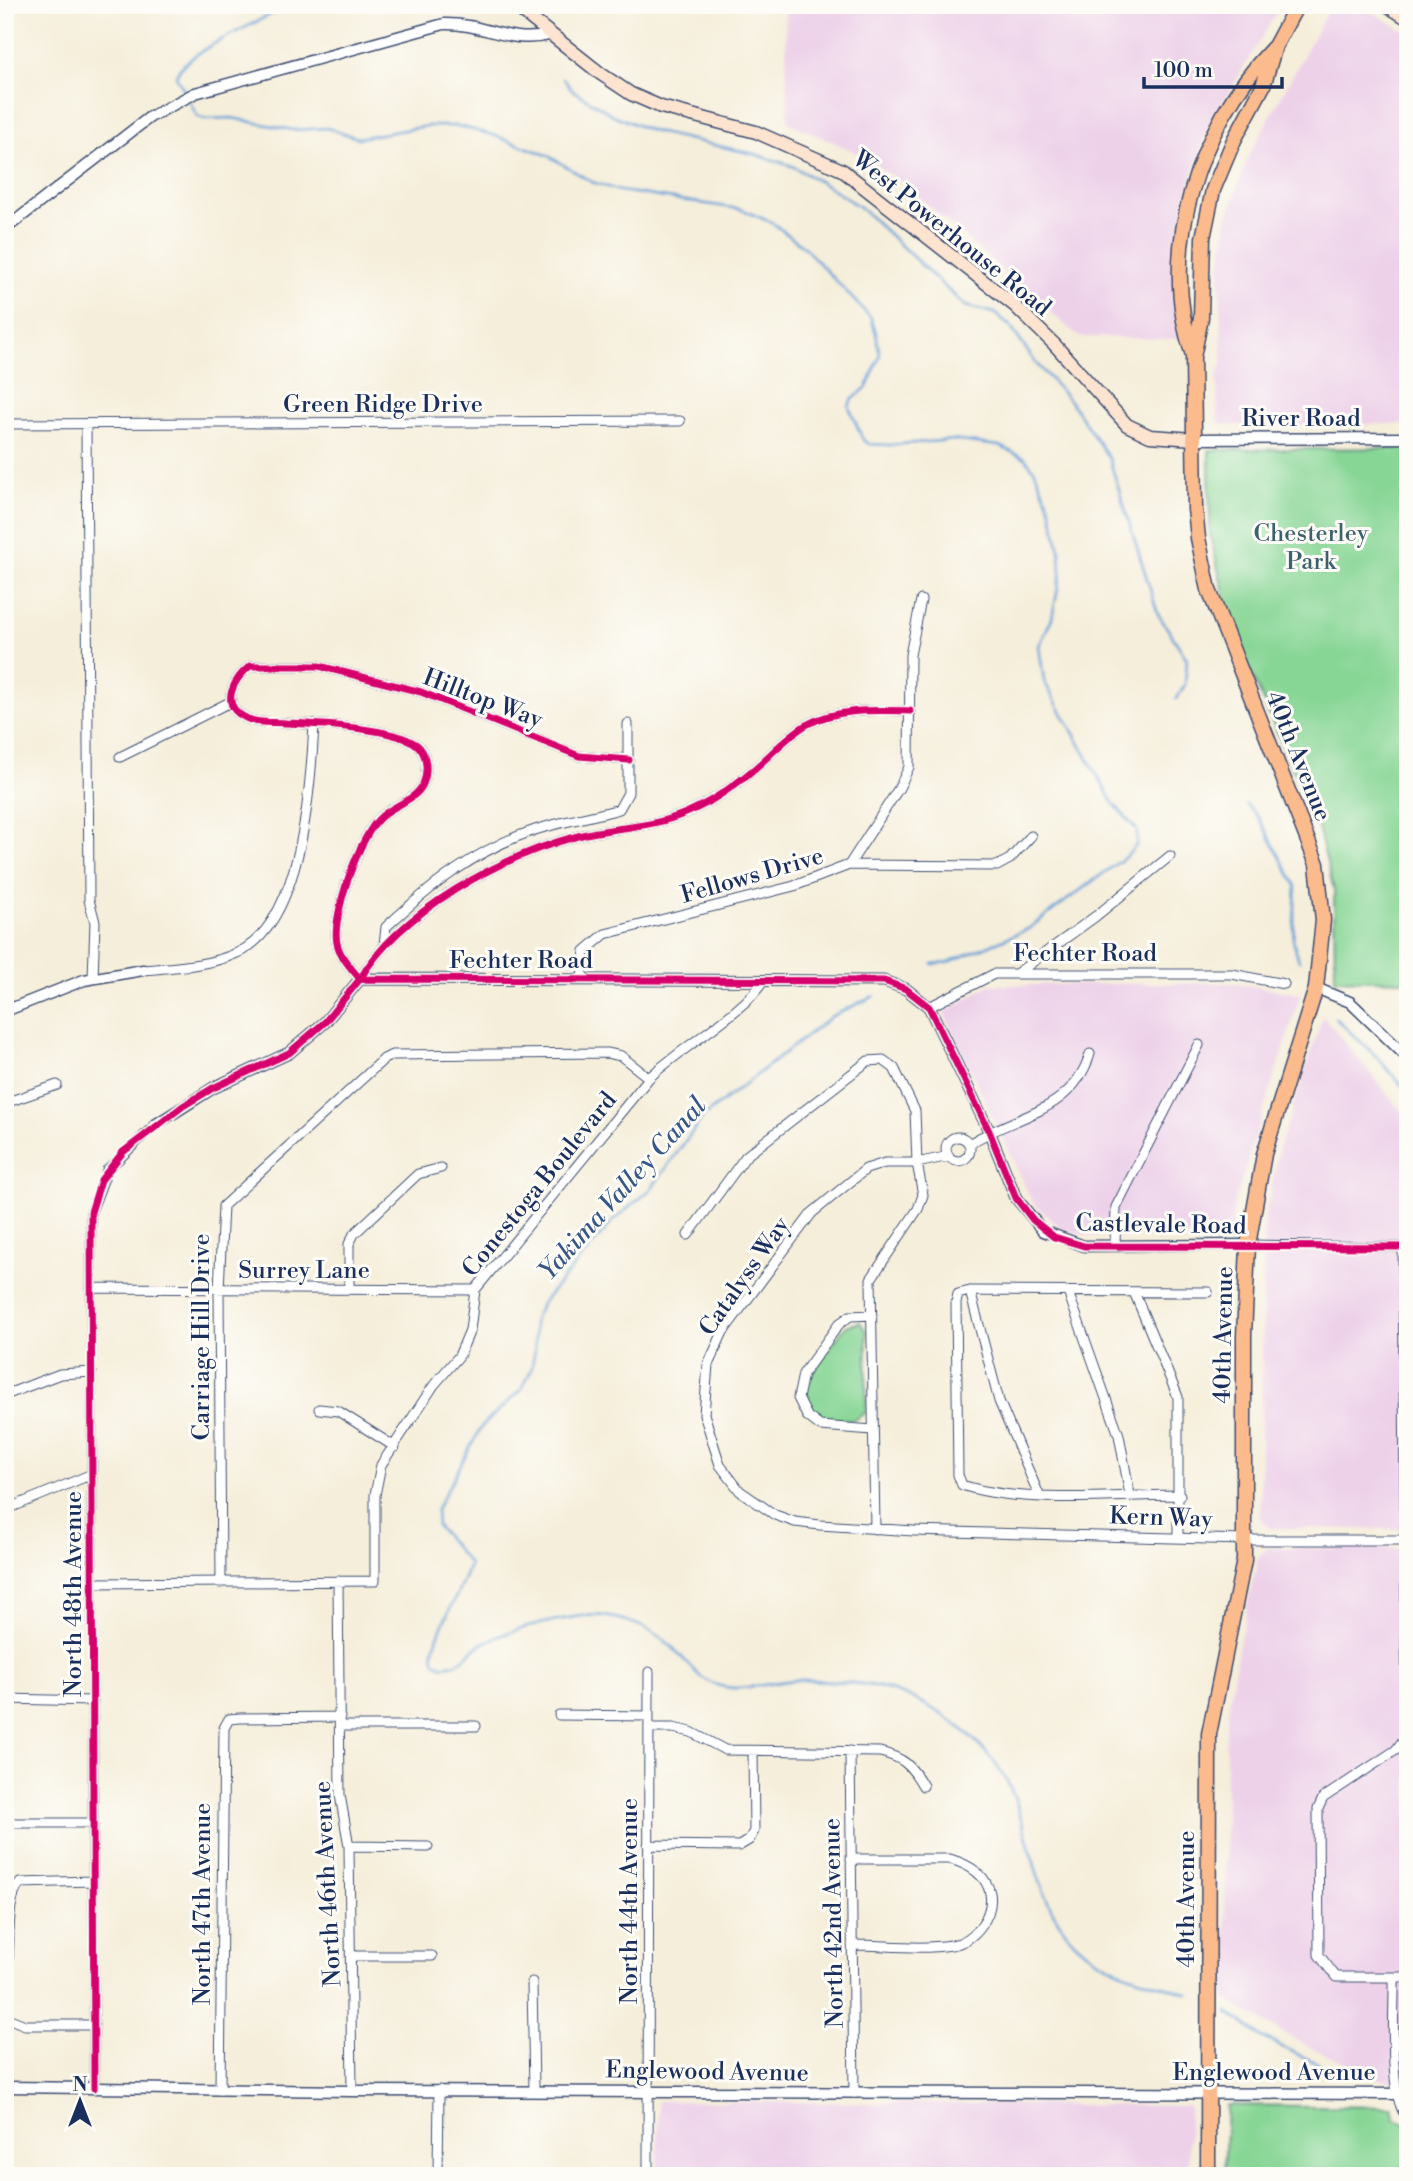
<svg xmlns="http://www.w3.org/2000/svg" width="1413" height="2181" viewBox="0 0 1413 2181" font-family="'Libre Bodoni',serif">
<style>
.built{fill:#edd1e9}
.green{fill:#87d695;stroke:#51827a;stroke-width:2}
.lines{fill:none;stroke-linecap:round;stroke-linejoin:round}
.stream{stroke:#6ba1d8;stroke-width:2.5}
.minor-casing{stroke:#3c4c71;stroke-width:11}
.tertiary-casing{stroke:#3c4c71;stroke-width:13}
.secondary-casing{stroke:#3c4c71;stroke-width:15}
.primary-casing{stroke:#3c4c71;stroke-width:17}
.minor{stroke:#fff;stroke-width:9}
.tertiary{stroke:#fff;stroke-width:10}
.secondary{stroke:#fde4d1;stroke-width:12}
.primary{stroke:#fbbb8d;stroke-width:14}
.cycleway-casing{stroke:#fdfcf7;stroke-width:11}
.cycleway{stroke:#d6006c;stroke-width:7}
.labels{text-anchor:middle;stroke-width:6;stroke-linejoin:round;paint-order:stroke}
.street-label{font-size:24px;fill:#1b2f5e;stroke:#fdfcf7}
.park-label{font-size:24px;fill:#3b616e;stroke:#fdfcf7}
.water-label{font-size:26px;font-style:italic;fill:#375789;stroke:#fdfcf7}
</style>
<rect width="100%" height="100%" fill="#fdfcf7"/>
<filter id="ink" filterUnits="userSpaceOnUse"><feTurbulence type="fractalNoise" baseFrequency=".0143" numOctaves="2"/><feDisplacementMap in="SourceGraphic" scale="14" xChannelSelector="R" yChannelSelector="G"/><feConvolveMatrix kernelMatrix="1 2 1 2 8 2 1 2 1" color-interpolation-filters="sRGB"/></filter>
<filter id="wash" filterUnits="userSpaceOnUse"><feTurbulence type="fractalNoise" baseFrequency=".00686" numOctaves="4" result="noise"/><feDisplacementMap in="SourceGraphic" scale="28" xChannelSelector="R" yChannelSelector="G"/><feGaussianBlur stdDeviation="1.57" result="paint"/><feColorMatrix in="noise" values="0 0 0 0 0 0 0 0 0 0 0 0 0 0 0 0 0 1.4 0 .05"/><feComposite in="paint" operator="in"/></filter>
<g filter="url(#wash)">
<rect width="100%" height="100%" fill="#f5eeda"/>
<path class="built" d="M785 5H1281L1208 127 1186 196 1175 266 1178 339 1079 337 903 183 858 153 788 122Z
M1342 5H1360L1408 33V424L1225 425 1218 421 1217 378 1222 362 1220 271 1227 219 1247 159 1327 12Z
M1232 983 1301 994 1234 1203 1230 1233 1224 1237 1089 1236 1062 1229 1033 1203 944 1013 989 985Z
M1323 1016 1408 1119V1529L1270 1528 1260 1518 1264 1221 1279 1149Z
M1267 1548H1408V2085L1382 2080 1303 2044 1225 1999 1226 1723 1238 1649 1258 1558Z
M658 2101 1189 2106 1188 2176H658Z"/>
<path class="green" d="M1408 448V981L1335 979 1334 890 1318 828 1233 631 1210 535 1209 450Z
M860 1322 867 1332 866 1412 855 1420C764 1424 819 1363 846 1326Z
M1227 2105 1392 2107 1395 2119 1408 2124V2176H1224Z"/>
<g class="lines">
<path class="stream" d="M563 78 572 90 613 115 651 131 754 154 792 166 831 188 862 209 965 306 995 313 1010 326 1035 362 1070 401 1109 458 1158 614 1187 659 1185 685 1176 699
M186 94 176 76C184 51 263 22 287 5
M189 100 197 116 205 119 232 118 293 130 327 128 358 138 427 126H458L493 135 547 155 592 182 620 191 740 209 771 222 803 246 871 318 876 333 880 356 867 387 851 401 849 407 863 440 869 444 889 445 953 440 999 446 1025 458 1035 471 1051 510 1060 551 1061 573 1052 618 1039 646 1044 681 1113 803 1137 830V844L1128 855 1028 929 949 962 933 964
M1246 804 1259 818 1296 886 1293 940 1299 961
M874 996 832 1016 703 1117 650 1190 614 1220 542 1303 534 1320 535 1350 531 1371 521 1390 482 1426 436 1510 437 1526 469 1564C466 1584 425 1648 435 1661 440 1667 447 1666 454 1664 465 1660 473 1648 484 1643 508 1630 553 1620 581 1616 611 1613 647 1624 669 1644 685 1658 696 1679 717 1685 744 1694 772 1680 800 1680 822 1680 847 1682 869 1685 930 1696 995 1743 1016 1802 1032 1848 1039 1907 1075 1942 1105 1972 1150 1981 1189 1994
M1335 1018 1376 1056 1408 1092
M1228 2012 1263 2038 1347 2077"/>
</g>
</g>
<g filter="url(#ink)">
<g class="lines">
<g class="minor-casing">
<path id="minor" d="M5 424 680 421
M86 425 89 900 95 922 93 978
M120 757 230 702
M629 760 579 756 421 692 319 666H250C234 679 219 704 244 717 255 724 273 722 286 723 313 724 404 728 420 748 427 757 428 773 423 784 416 800 394 805 382 816 360 833 331 917 337 943 340 957 351 968 360 979 400 911 502 856 578 836 614 827 651 828 686 813 710 803 733 787 753 770 771 755 786 737 806 725 837 708 876 710 910 711
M849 865 997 866 1010 859 1031 836
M384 945 386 927C430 886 477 849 535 830 563 821 592 817 619 809L628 793V724
M143 970C174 967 209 966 237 953 302 925 311 786 314 724
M1016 974 1096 916 1170 856
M582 979 585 951 605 934 794 886 849 865 899 788 909 767 910 655 921 600
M929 1007 994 974H1232L1284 984
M5 1103 57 1085
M946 1149a12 12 0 1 1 24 0a12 12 0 1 1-24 0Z
M969 1144C1016 1114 1072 1113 1090 1054
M949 1156 917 1163H885L866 1169 812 1213 723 1332 708 1365 704 1414 720 1465 740 1491 775 1515 795 1522 820 1525 914 1531 1245 1540H1408
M688 1235 746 1156 868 1061 883 1060 894 1068 915 1111 917 1163 923 1195 918 1209 871 1279 875 1529
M1248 1245 1406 1247
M1115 1246 1116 1207 1199 1045
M1403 1247 1407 1735 1396 1750 1323 1798 1318 1809 1319 1955 1336 1977H1408
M91 1288 475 1290
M349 1289V1244L354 1234 418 1174 441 1168
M970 1291 999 1401 1039 1495
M1068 1292 1119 1435 1130 1495
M1134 1292 1178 1397V1536
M872 1315 850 1316 839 1324 803 1374 798 1398 807 1416 820 1426 873 1430
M5 1395 60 1374 92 1372
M319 1409 338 1411 395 1447
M1180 1495C1116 1495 1021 1505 962 1485L958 1475 956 1303 958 1294 970 1291 1208 1292
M5 1510 92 1474
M338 1581 340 1795 349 1846 352 2091
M92 1583 375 1581V1495L381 1465 434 1385 459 1356 470 1330 475 1290 649 1078C680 1048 745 1012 764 980
M221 1583 219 1289 223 1206 384 1059 392 1055 607 1053 621 1056 649 1078
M5 1699 93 1701
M559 1715 649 1716
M340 1726H476
M649 1728H673L691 1732 725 1750 880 1752C904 1758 911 1765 923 1786
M850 1751 854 2093
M5 1823H93
M648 1845 739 1846 749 1840 754 1831 753 1751
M349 1846 428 1847
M851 1859H950C967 1864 986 1874 990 1893 994 1916 974 1942 951 1945 920 1950 884 1945 852 1945
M351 1956H432
M1394 1977C1395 2007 1387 2100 1408 2118
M5 1981C13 1955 3 1903 20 1883L93 1881
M532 1982 534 2090
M5 2017 25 2025H94
M94 2088 91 1212 107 1170 155 1125
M220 2090 224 1728 229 1719 240 1718 340 1717
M438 2176 439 2090
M648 2176 649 1672"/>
</g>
<g class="tertiary-casing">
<path id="tertiary" d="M5 229 150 117 195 93 444 24C485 23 508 45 550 35
M1195 439 1408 438
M1316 988 1350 1002 1408 1058
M5 1011 84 980 143 970
M155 1125 213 1088 289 1053 325 1022 360 979 884 981 906 989 929 1007 989 1131 1016 1198 1043 1231 1084 1246 1248 1245
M5 2087 352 2091 1408 2094"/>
</g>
<g class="secondary-casing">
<path id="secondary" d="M514 5 601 74 631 94 661 107 756 132 842 170 1014 305 1054 344 1127 425 1150 436 1195 439
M1386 5 1408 19"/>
</g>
<g class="primary-casing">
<path id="primary" d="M1193 355C1157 251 1198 126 1273 48
M1208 2176 1209 1734 1244 1560V1336L1248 1245 1264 1154 1316 988 1323 920 1317 864 1209 590 1198 538 1195 509 1193 357 1201 318 1203 238 1213 190 1234 140 1263 86 1275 46 1297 5"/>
</g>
<use href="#minor" class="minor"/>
<use href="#tertiary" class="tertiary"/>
<use href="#secondary" class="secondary"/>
<use href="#primary" class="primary"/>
<g class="cycleway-casing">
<path id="cycleway" d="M629 760 579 756 421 692 319 666H250C234 679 219 704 244 717 255 724 273 722 286 723 313 724 404 728 420 748 427 757 428 773 423 784 416 800 394 805 382 816 360 833 331 917 337 943 340 957 351 968 360 979 400 911 502 856 578 836 614 827 651 828 686 813 710 803 733 787 753 770 771 755 786 737 806 725 837 708 876 710 910 711
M94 2088 91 1212 101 1180 123 1152 183 1106 213 1088 289 1053 325 1022 360 979 884 981 906 989 929 1007 989 1131 1016 1198 1033 1220 1054 1237 1084 1246 1408 1247"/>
</g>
<use href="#cycleway" class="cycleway"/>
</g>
</g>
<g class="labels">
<g class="street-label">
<text transform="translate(952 233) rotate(39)" y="8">West Powerhouse Road</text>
<text x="383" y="412">Green Ridge Drive</text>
<text x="1301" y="426">River Road</text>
<text transform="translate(483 698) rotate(21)" y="8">Hilltop Way</text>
<text transform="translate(1299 756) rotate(68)" y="8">40th Avenue</text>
<text transform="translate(752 875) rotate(-16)" y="8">Fellows Drive</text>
<text x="1085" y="961">Fechter Road</text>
<text x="521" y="968">Fechter Road</text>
<text transform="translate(539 1184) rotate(-51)" y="8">Conestoga Boulevard</text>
<text transform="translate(1161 1224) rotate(1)" y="8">Castlevale Road</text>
<text x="304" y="1278">Surrey Lane</text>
<text transform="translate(744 1276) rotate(-55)" y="8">Catalyss Way</text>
<text transform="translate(1223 1335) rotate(-89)" y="8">40th Avenue</text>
<text transform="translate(201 1337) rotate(-90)" y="8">Carriage Hill Drive</text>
<text transform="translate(1161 1517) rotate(2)" y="8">Kern Way</text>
<text transform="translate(73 1594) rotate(-90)" y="8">North 48th Avenue</text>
<text transform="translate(327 1884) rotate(-93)" y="8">North 46th Avenue</text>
<text transform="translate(1186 1899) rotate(-90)" y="8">40th Avenue</text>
<text transform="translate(629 1901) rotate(-90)" y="8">North 44th Avenue</text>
<text transform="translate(202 1904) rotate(-90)" y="8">North 47th Avenue</text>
<text transform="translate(833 1923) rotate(-91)" y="8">North 42nd Avenue</text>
<text transform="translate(707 2071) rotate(1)" y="8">Englewood Avenue</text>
<text x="1274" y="2080">Englewood Avenue</text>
</g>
<g class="park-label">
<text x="1311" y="541">Chesterley<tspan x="1311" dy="28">Park</tspan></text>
</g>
<g class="water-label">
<text transform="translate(622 1188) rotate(-48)" y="9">Yakima Valley Canal</text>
</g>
</g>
<rect width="1413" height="2181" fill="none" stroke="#fdfcf7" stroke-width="28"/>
<g transform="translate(80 2101)" stroke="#fdfcf7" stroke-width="5" paint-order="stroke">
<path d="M0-5L12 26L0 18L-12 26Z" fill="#1b2f5e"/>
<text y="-10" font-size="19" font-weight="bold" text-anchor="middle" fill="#1b2f5e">N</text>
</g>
<path d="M1144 77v10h138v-10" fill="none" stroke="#1b2f5e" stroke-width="3.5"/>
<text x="1154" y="77" font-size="21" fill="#1b2f5e" stroke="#fdfcf7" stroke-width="5" paint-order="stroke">100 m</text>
</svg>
